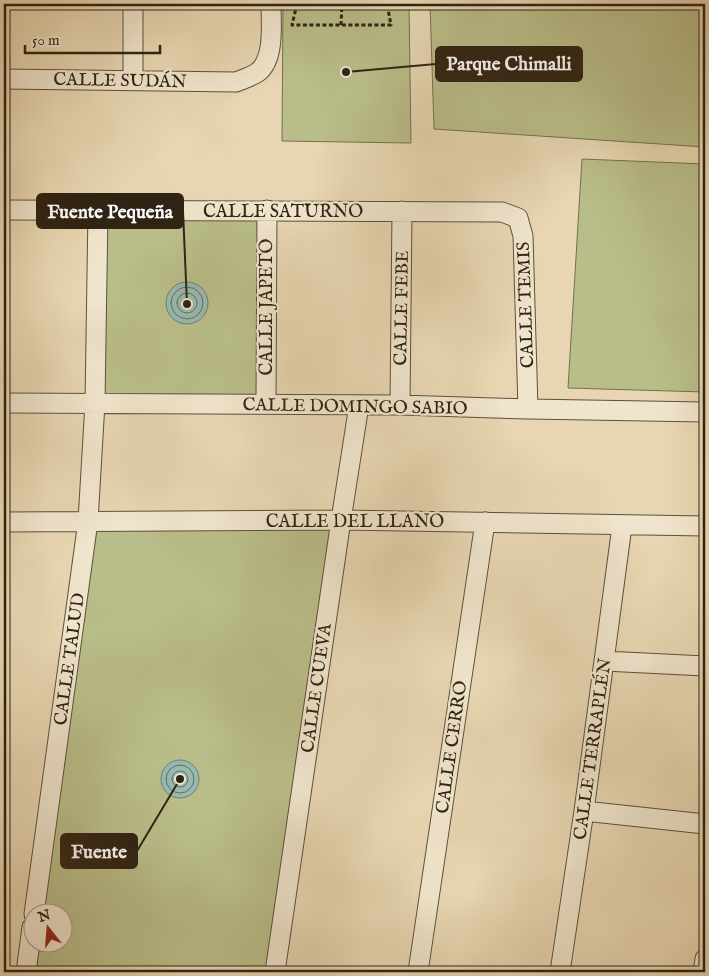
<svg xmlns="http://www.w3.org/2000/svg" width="709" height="976" viewBox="0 0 709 976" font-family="'IM FELL English',serif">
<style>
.green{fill:#b9bd89;stroke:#74704e}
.water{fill:#97b9af;stroke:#6d7d71}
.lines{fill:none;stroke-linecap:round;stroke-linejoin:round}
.shore{stroke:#636e61;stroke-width:1}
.minor-casing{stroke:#5d503a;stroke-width:21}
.path{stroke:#2f2313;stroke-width:3;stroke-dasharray:4 2.5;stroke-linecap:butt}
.minor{stroke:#efe4cc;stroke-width:19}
.labels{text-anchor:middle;stroke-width:4.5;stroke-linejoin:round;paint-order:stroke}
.street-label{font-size:18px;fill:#2f2313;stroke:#efe4cc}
.leader{fill:none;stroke:#2f2313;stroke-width:2}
.callout-dot{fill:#2f2313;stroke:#efe4cc;stroke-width:2}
.callout{fill:#2f2313;stroke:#2f2313;stroke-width:2}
.callout-label{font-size:19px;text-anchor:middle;font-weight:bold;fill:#fff}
</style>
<rect width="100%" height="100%" fill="#e7d6b1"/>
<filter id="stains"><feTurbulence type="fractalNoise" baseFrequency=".004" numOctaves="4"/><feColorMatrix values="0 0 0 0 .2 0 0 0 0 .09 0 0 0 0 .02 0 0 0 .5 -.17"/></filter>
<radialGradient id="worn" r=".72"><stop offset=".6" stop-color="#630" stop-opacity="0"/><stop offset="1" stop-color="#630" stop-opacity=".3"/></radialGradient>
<path class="green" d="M283 4H409L411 143 282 141Z
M430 4H705V147L434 129Z
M582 159 705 164V392L568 388Z
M99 211H266L262 400 97 401Z
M332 523 269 972H31L35 944H62V914L39 913 96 527Z"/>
<path class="water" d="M166 303a21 21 0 1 1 42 0a21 21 0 1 1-42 0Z
M161 779a19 19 0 1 1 38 0a19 19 0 1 1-38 0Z"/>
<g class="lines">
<path class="shore" d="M171 303a16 16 0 1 1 32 0a16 16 0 1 1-32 0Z
M177 303a10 10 0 1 1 20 0a10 10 0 1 1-20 0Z
M166 779a14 14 0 1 1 28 0a14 14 0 1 1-28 0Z
M172 779a8 8 0 1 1 16 0a8 8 0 1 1-16 0Z"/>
<g class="minor-casing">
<path id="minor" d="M4 79 236 82C243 79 251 77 258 72 275 59 271 23 271 4
M133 80V4
M4 210 502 212 518 218 523 236 528 409
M4 403 400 405 528 409 705 412
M266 404 267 210
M400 405 402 211
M4 522 341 520 705 526
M604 661 705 666
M584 811 705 824
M34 914 88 521 95 403 98 210
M26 972 32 927
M275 972 341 520 359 405
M418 972 485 522
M560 972 584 811 622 526
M703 972 705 959"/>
</g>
<path class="path" d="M297 4 292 25H391L387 4
M341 25 342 4"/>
<use href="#minor" class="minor"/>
</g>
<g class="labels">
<g class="street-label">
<text transform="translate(120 80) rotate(1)" y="6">CALLE SUDÁN</text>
<text x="283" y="217">CALLE SATURNO</text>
<text transform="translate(525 305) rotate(-92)" y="6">CALLE TEMIS</text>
<text transform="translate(266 307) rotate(-90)" y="6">CALLE JAPETO</text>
<text transform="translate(401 308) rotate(-89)" y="6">CALLE FEBE</text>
<text transform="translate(355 406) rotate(1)" y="6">CALLE DOMINGO SABIO</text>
<text x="355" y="527">CALLE DEL LLANO</text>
<text transform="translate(69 659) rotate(-82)" y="6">CALLE TALUD</text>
<text transform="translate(316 688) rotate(-82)" y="6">CALLE CUEVA</text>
<text transform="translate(451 747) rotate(-82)" y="6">CALLE CERRO</text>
<text transform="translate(592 749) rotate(-82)" y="6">CALLE TERRAPLÉN</text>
</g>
</g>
<path class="leader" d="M346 72L436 64M187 304L183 211M180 779L137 851"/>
<g class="callout-dot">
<circle cx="346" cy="72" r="5"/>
<circle cx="187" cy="304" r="5"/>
<circle cx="180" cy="779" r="5"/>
</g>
<g class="callout">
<rect x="436" y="47" width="146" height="34" rx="5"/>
<rect x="37" y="194" width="146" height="34" rx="5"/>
<rect x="61" y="834" width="76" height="34" rx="5"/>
</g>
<g class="callout-label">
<text x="509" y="70">Parque Chimalli</text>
<text x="110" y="218">Fuente Pequeña</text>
<text x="99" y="858">Fuente</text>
</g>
<rect width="709" height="976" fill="none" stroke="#e7d6b1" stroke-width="20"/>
<rect x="5" y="5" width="699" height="966" fill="none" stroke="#2f2313" stroke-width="2.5"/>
<rect x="10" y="10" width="689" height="956" fill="none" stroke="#2f2313"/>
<g transform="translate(48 928) rotate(343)"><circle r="24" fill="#efe4cc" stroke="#a29782"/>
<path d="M0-4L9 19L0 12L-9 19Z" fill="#8f2418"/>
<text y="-8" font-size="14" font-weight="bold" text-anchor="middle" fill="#2f2313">N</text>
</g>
<path d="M25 45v8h135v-8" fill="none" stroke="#2f2313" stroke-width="2.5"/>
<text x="32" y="45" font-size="15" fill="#2f2313" stroke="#efe4cc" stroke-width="4" paint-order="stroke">50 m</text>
<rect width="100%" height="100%" filter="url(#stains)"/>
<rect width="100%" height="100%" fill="url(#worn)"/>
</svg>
